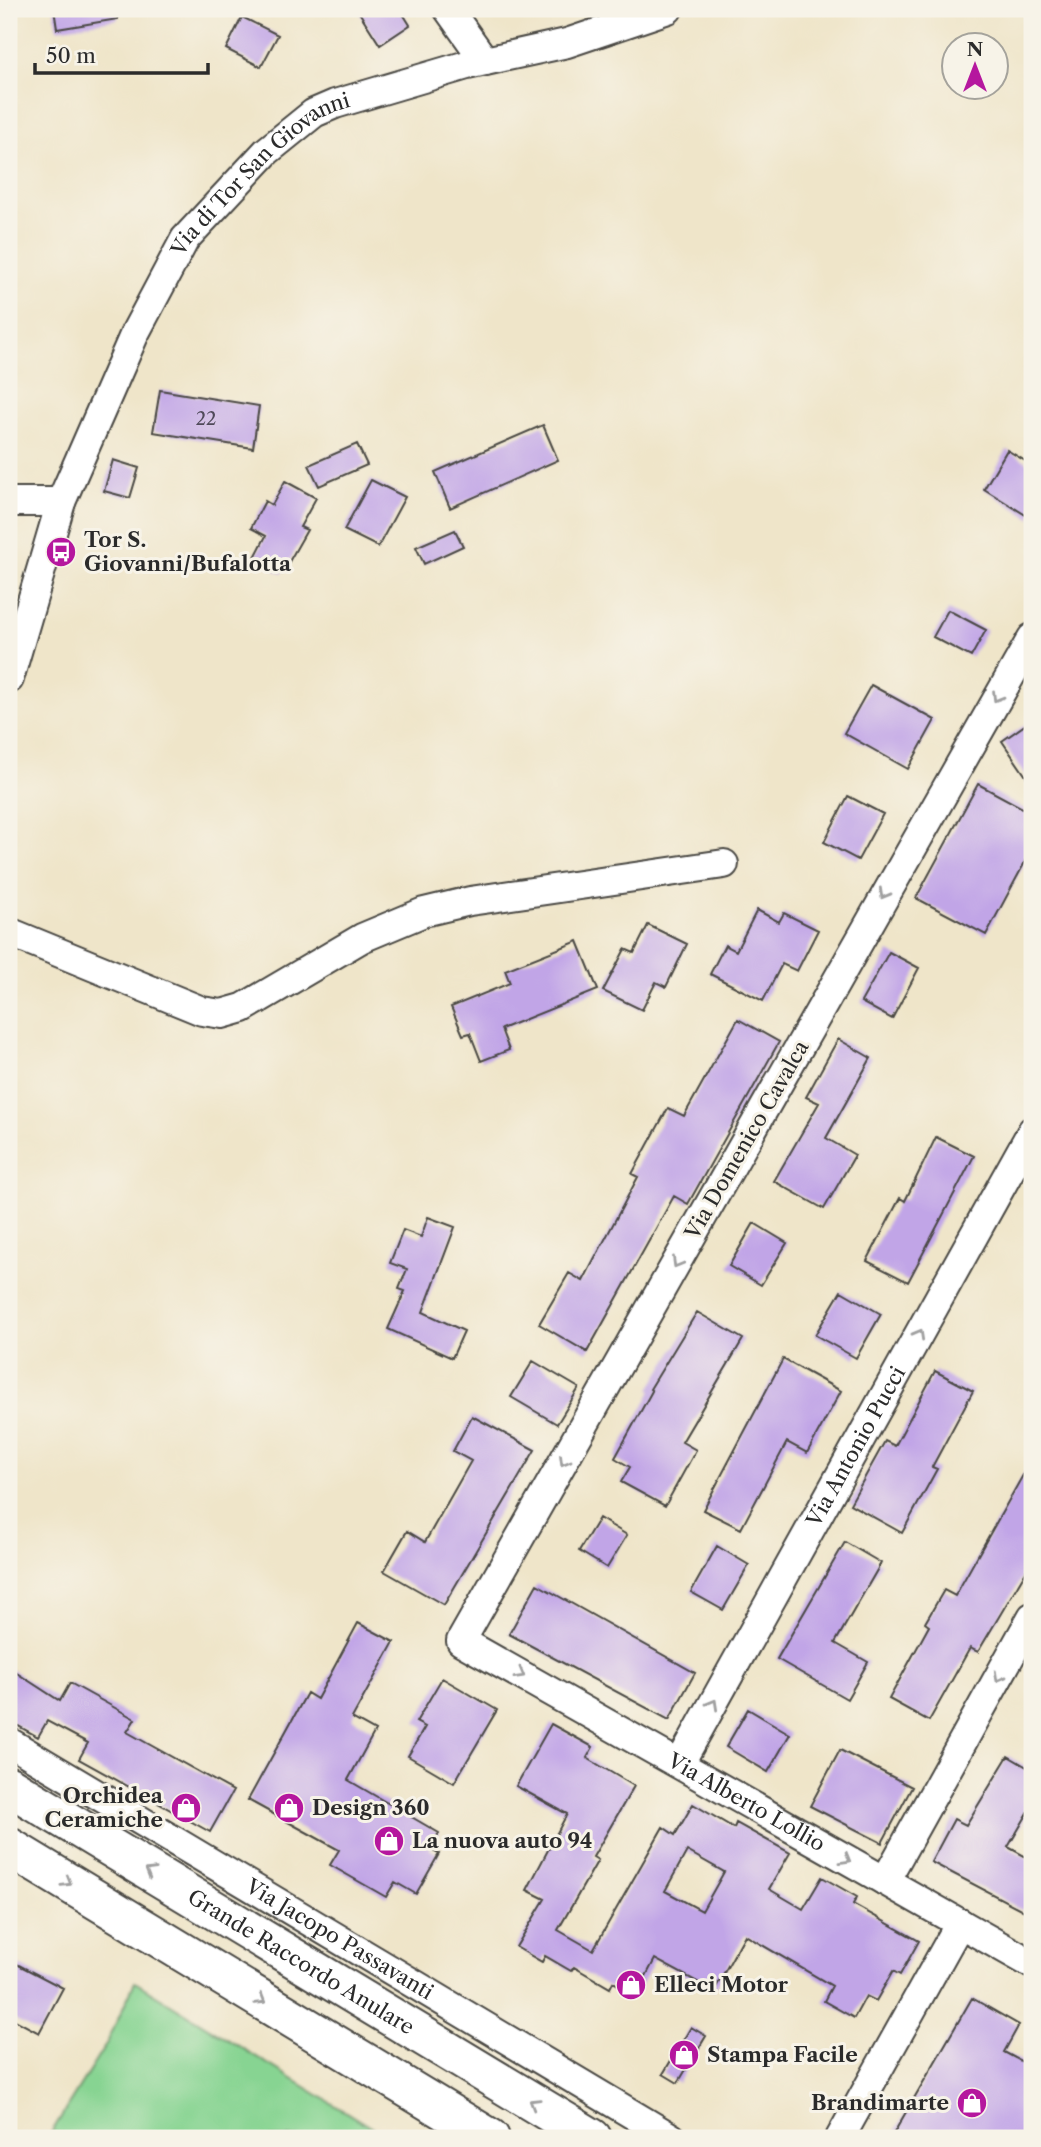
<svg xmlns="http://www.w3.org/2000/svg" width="1041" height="2147" viewBox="0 0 1041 2147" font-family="'Libre Caslon Text',serif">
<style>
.green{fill:#87d492;stroke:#59805e;stroke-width:2}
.building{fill:#c1a5e7;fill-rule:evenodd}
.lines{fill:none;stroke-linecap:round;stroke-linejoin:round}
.minor-casing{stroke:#484743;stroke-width:32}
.highway-casing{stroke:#484743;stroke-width:42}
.minor{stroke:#fff;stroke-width:28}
.highway{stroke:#fff;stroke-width:38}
.oneway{stroke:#a0a0a0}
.labels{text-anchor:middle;stroke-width:6;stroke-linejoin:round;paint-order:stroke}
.number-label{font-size:18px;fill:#504a5a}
.street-label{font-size:21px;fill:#2b2b2b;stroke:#f7f3e8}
.poi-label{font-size:21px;font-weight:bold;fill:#2b2b2b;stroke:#f7f3e8;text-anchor:start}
</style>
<rect width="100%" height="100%" fill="#f7f3e8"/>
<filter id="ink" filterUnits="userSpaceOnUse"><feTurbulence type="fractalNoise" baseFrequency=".0143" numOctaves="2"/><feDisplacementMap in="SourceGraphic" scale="14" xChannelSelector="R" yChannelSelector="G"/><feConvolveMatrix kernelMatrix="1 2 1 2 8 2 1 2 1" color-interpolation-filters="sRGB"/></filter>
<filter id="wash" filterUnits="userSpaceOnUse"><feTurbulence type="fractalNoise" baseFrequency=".00686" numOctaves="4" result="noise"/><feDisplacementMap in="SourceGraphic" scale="28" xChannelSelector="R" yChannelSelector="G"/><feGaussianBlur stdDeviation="1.57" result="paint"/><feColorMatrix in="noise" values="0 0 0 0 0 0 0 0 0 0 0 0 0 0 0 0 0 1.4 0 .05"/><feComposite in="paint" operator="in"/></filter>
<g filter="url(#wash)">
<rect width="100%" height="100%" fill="#efe5c9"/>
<path class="green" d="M135 1982 388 2138H48L108 2041Z"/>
<g id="blocks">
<path class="building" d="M54 9H117L118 19 57 29Z
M357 9H400L410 25 380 45Z
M242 17 278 35 261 67 226 49Z
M160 390 259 406 253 448 153 432Z
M543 425 558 460 450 508 435 472Z
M357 444 367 465 319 486 309 465Z
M1007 450 1032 465V519L984 489Z
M113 460 139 468 130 498 104 491Z
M371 480 405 497 378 547 344 530Z
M285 481 316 498 300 527 307 530 282 574 254 559 266 536 251 528 265 501 272 505Z
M455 530 463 546 424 564 416 547Z
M948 610 986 630 971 657 933 637Z
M871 685 935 720 908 769 844 733Z
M1032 720V785L1002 741Z
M978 784 1032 813V849L986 935 916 898Z
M848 796 883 814 858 860 824 842Z
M757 910 779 922 784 913 818 930 797 971 782 964 763 1001 710 974 725 945 736 951Z
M648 925 687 944 666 987 656 982 642 1010 603 991 625 949 634 953Z
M578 941 598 990 501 1029 509 1050 481 1061 470 1033 463 1035 451 1007 510 983 505 970Z
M889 952 919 968 892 1019 861 1002Z
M738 1019 779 1042 688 1204 674 1196 587 1352 539 1324 569 1273 583 1281 638 1177 632 1174 668 1108 684 1116Z
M838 1039 871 1058 826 1138 855 1155 824 1209 774 1181 819 1103 806 1097Z
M936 1137 974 1156 908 1282 867 1261 900 1198 905 1201Z
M428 1217 455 1227 423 1312 464 1331 452 1358 388 1329 405 1291 399 1289 407 1269 390 1263 403 1230 421 1237Z
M754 1223 787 1243 761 1285 729 1266Z
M841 1291 881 1314 856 1358 815 1335Z
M697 1312 743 1339 682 1442 696 1450 665 1506 621 1482 630 1467 615 1458 652 1391 650 1389Z
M783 1359 841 1391 807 1453 787 1442 741 1529 703 1510Z
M533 1361 579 1388 557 1424 511 1397Z
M935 1371 973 1391 932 1467 937 1469 902 1533 850 1504 885 1441 895 1446Z
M472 1416 535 1450 444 1605 384 1571 407 1531 425 1542 471 1461 453 1451Z
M1032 1459V1561L978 1652 970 1648 929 1721 889 1699 929 1626 925 1623 944 1590 955 1596Z
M599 1518 627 1535 607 1568 579 1551Z
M845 1542 881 1563 835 1643 868 1662 847 1699 777 1659Z
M717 1546 749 1565 723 1610 691 1592Z
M537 1584 695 1673 669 1720 509 1634Z
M358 1623 394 1642 352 1718 375 1731 348 1780 439 1833 429 1849 439 1854 416 1894 395 1882 386 1897 330 1865 339 1850 248 1800 307 1693 317 1699Z
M9 1668 60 1701 70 1683 135 1719 127 1732 233 1791 210 1832 79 1759 88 1743 47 1721 38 1737 9 1721Z
M442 1678 497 1710 454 1783 408 1756 425 1727 416 1722Z
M748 1709 790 1734 768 1772 726 1747Z
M551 1724 593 1747 587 1758 634 1786 593 1857 598 1860 558 1930 593 1950 663 1827 675 1835 693 1804 734 1828 736 1823 790 1853 769 1889 803 1909 822 1877 857 1897 853 1904 919 1941 900 1975 893 1971 876 2001 866 1996 854 2018 824 2001 832 1986 745 1935 714 1991 655 1959 636 1995 613 1982 610 1988 574 1967 571 1971 545 1956 542 1962 516 1947 545 1899 527 1890 567 1814 516 1786ZM687 1851 724 1872 702 1911 665 1891Z
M840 1750 912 1787 882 1843 810 1806Z
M1008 1756 1032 1770V1806L1008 1847 1032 1860V1915L931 1862 954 1819 966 1825Z
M9 1960 63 1988 39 2033 9 2017Z
M972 1998 1019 2025 1004 2052 1032 2067V2138H891Z
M691 2027 706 2036 678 2083 663 2074Z"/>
</g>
</g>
<g filter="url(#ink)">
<use href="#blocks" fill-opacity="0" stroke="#484743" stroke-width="2"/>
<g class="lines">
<g class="minor-casing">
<g id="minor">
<path d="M448 9 485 61"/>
<path d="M9 502H61"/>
<path id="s1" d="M1032 638 461 1641 1032 1964"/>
<path id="s2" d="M9 679 61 502 135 333 185 239 267 151 314 113 335 104 467 65 567 43 668 9"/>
<path d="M9 932 202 1011 222 1014 243 1008 362 938 424 912 470 901 724 864"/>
<path id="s3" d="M9 1742 672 2138"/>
<path id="s4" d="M680 1763 1032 1131"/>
<path d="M885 1881 1032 1617"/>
<path d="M840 2138 960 1923"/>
</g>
</g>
<g class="highway-casing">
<g id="highway">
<path id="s5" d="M9 1786 592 2138"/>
<path d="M9 1847 490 2138"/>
</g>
</g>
<use href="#minor" class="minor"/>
<use href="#highway" class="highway"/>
</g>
<defs><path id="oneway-chevron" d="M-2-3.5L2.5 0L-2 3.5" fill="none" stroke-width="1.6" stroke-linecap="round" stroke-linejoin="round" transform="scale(1.75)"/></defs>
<g class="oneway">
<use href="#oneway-chevron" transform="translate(997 697) rotate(121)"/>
<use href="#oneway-chevron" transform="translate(884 894) rotate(119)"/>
<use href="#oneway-chevron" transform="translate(677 1263) rotate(120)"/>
<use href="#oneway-chevron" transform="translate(919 1334) rotate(-61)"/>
<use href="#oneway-chevron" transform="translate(564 1461) rotate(120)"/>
<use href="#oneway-chevron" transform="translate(520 1674) rotate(29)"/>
<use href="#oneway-chevron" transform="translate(999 1677) rotate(119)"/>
<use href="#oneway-chevron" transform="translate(713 1704) rotate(-61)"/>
<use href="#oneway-chevron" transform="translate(846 1859) rotate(30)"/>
<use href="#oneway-chevron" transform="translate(150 1872) rotate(-149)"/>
<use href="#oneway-chevron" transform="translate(67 1882) rotate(31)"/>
<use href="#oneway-chevron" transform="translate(261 2000) rotate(31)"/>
<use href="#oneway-chevron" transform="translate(534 2103) rotate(-149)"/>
</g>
</g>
<defs>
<g id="bus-disc" transform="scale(1.575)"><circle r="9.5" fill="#b5179e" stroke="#f7f3e8"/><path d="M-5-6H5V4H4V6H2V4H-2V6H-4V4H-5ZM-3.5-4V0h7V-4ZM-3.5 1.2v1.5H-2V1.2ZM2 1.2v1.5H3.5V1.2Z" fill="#fff"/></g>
<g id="shop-disc" transform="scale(1.575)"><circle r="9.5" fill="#b5179e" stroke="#f7f3e8"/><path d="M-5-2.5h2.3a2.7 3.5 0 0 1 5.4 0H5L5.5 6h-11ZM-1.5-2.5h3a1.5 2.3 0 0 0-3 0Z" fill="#fff"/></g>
</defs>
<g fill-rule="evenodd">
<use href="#bus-disc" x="61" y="552"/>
<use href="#shop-disc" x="186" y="1808"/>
<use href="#shop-disc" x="289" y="1808"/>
<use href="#shop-disc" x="389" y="1841"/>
<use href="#shop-disc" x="631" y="1985"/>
<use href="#shop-disc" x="684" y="2055"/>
<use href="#shop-disc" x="972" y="2103"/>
</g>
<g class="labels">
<g class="number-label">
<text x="206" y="425">22</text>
</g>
<g class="street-label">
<text dy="7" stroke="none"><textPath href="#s2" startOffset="576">Via di Tor San Giovanni</textPath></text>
<text transform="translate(747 1140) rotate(-60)" y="7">Via Domenico Cavalca</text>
<text dy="7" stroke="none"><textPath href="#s4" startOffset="362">Via Antonio Pucci</textPath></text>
<text dy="7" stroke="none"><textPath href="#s1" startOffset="1482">Via Alberto Lollio</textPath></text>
<text dy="7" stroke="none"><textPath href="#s3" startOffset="385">Via Jacopo Passavanti</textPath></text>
<text dy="7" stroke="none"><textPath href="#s5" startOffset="341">Grande Raccordo Anulare</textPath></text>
</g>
<g class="poi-label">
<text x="84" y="547">Tor S.<tspan x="84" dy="24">Giovanni/Bufalotta</tspan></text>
<text x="163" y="1803" text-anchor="end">Orchidea<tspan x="163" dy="24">Ceramiche</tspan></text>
<text x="312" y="1815">Design 360</text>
<text x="412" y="1848">La nuova auto 94</text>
<text x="654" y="1992">Elleci Motor</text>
<text x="707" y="2062">Stampa Facile</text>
<text x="949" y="2110" text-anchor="end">Brandimarte</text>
</g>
</g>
<rect width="1041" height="2147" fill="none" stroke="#f7f3e8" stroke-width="35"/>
<g transform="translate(975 66)"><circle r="33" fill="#f7f3e8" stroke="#a5a39c" stroke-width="2"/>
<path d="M0-5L12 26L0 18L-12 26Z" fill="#b5179e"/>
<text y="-10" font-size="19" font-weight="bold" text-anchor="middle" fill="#2b2b2b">N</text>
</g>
<path d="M35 63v10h173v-10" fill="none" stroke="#2b2b2b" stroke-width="3.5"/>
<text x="46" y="63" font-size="21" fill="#2b2b2b" stroke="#f7f3e8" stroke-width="5" paint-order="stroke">50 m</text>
</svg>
